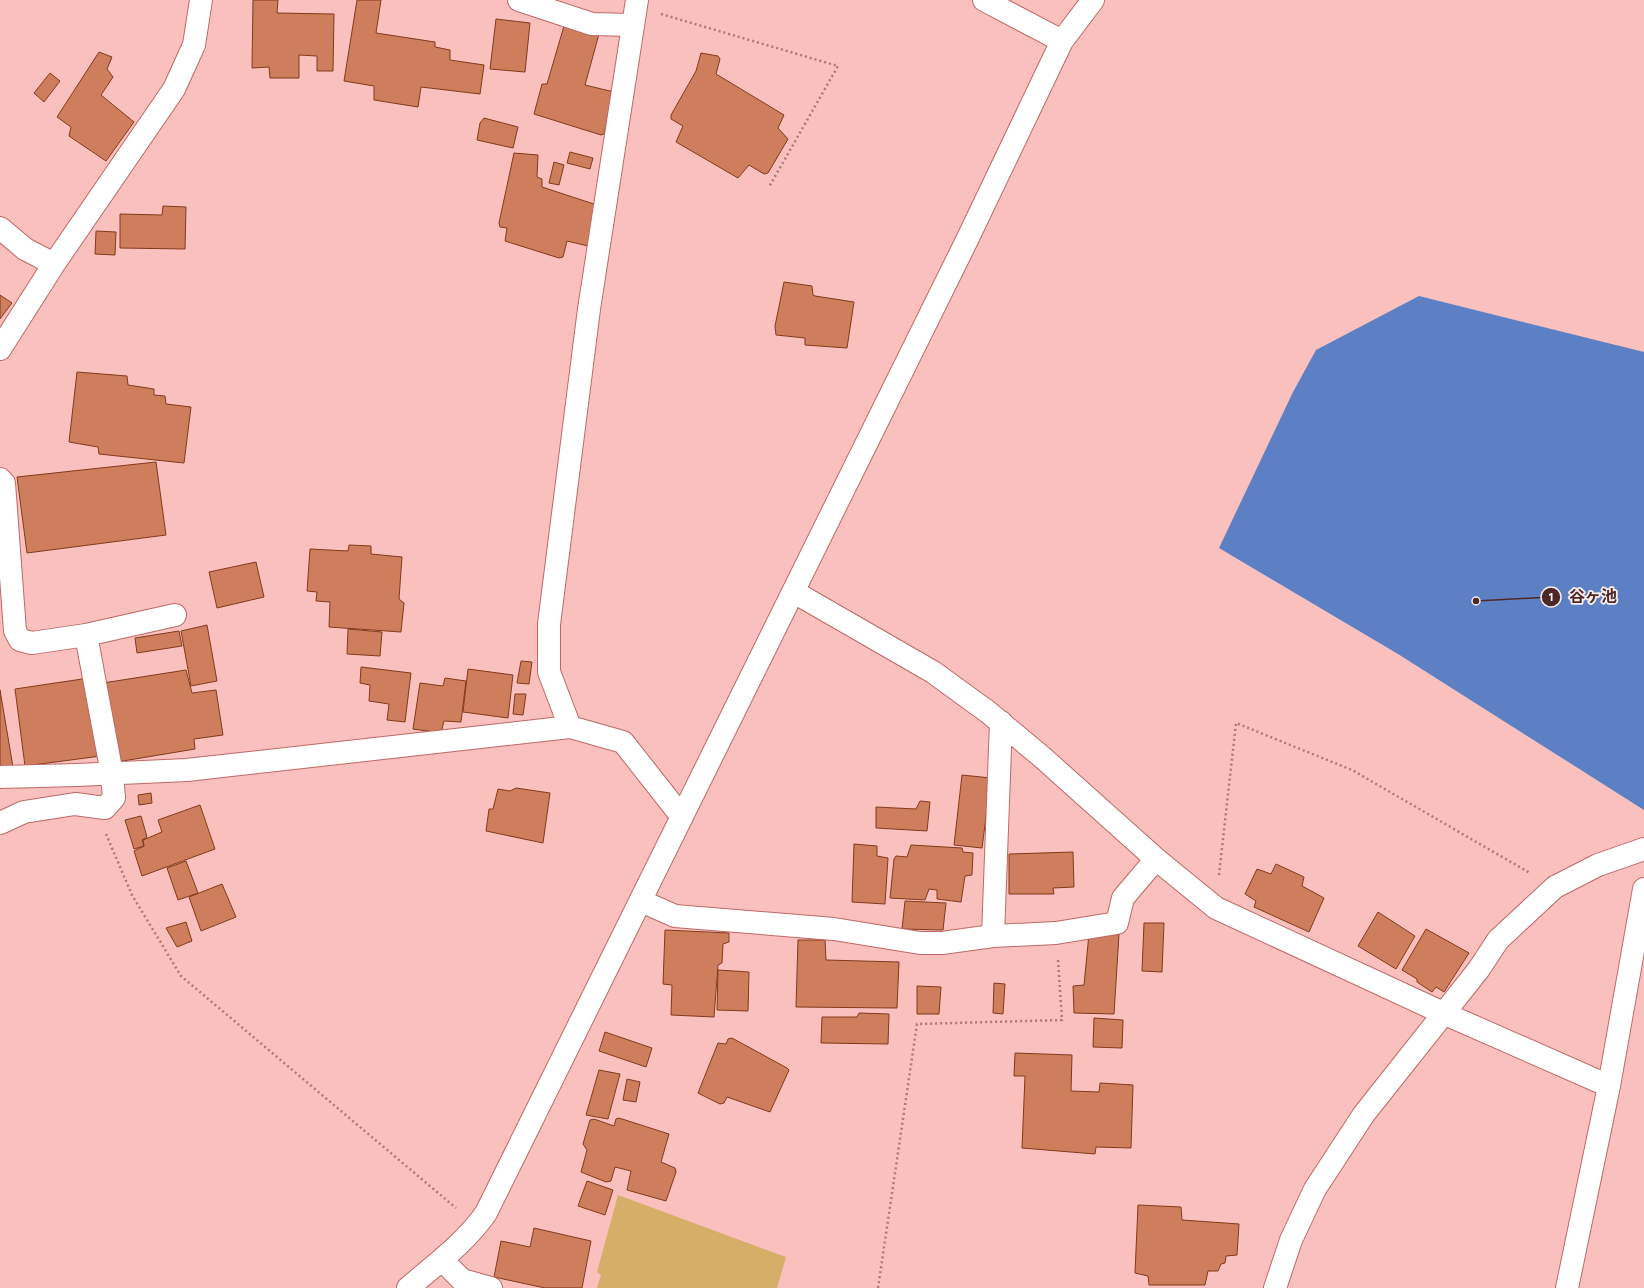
<svg xmlns="http://www.w3.org/2000/svg" width="1644" height="1288" viewBox="0 0 1644 1288" font-family="Figtree,'Noto Sans JP',sans-serif">
<style>
.green{fill:#d5af68}
.water{fill:#5d80c4}
.building{fill:#ce7d5d;stroke:#833a1b}
.lines{fill:none;stroke-linecap:round;stroke-linejoin:round}
.minor-casing{stroke:#be6966;stroke-width:24}
.path{stroke:#aa7a78;stroke-width:2.5;stroke-dasharray:2 3;stroke-linecap:butt}
.minor{stroke:#fff;stroke-width:22}
.leader{fill:none;stroke:#4d2827;stroke-width:1.5}
.callout-dot{fill:#4d2827;stroke:#f8eeee;stroke-width:1.5}
.mark-label{font-size:12px;text-anchor:middle;font-weight:bold;fill:#fff}
.callout-label{font-size:16px;text-anchor:middle;font-weight:bold;fill:#4d2827;stroke:#f8eeee;stroke-width:3.5;stroke-linejoin:round;paint-order:stroke}
</style>
<rect width="100%" height="100%" fill="#f9c0bd"/>
<path class="green" d="M618 1195 786 1257 777 1288H597L601 1275 597 1272Z"/>
<path class="water" d="M1419 296 1644 352V810L1398 654 1219 548 1293 392 1316 350Z"/>
<path class="building" d="M253 0H278L277 13 334 14 333 71H317V56L299 55V78H270L269 67 252 68Z
M357 0H381L376 33 435 42V47L450 50V60L484 65 480 94 421 87 418 107 374 100V86L344 81Z
M496 19 530 23 525 72 490 69Z
M564 26 599 34 585 85 614 92 604 134 601 135 534 114 542 84H547Z
M99 52 112 57 107 69 113 77 101 95 134 122 106 161 69 136 71 127 57 117Z
M701 53 718 56 720 59 716 74 784 115 778 128 788 139 768 173 764 174 749 165 738 178 676 142 683 126 671 119V115L696 71Z
M50 73 60 81 44 102 34 93Z
M484 118 518 127 513 148 477 140 480 123Z
M570 152 593 158 590 169 567 163Z
M514 153 538 155 537 177 542 179V187L603 207 592 247 567 241 563 257 559 258 505 241 507 228 500 227 499 223Z
M554 162 564 165 559 185 549 183Z
M163 206 186 207 185 249 120 248V214L162 215Z
M96 231 116 232 115 255 95 254Z
M784 282 812 286 813 295 815 296 854 302 847 348 805 345V338L776 335 775 326Z
M0 295 12 303 0 319Z
M77 372 127 376 128 385 154 389V395L165 396 166 404 191 407 184 463 99 454 98 447 69 442Z
M156 462 166 535 27 553 17 477Z
M349 545 371 546V554L402 557 399 599 404 603 401 632 329 627 330 602 316 601 317 592 307 591 310 549 348 551Z
M256 562 264 597 217 608 209 572Z
M207 625 217 681 191 686 181 631Z
M348 629 382 632 380 656 347 654Z
M179 631 182 646 137 653 135 638Z
M521 661 532 662 529 684 517 683Z
M361 667 411 673 405 722 387 720 389 704 369 701 370 685 360 683Z
M468 669 513 675 508 718 463 712Z
M186 670 192 693 216 690 223 735 194 739 195 749 117 762 103 683Z
M89 678 101 756 25 766 15 689Z
M445 678 466 681 461 722 444 721 441 733 413 729 420 683 443 686Z
M0 690 13 767 0 766Z
M515 694H526L523 715 513 714Z
M962 775 991 778 982 848 954 845Z
M516 788 550 793 543 843 486 831 489 809H493L498 789 510 791Z
M151 793 152 803 139 805 138 795Z
M920 801 930 802 927 831 876 828V807L916 809Z
M200 805 215 849 142 876 134 851 144 846 143 840 162 832 158 820Z
M141 816 147 837 142 840 144 846 134 849 125 820Z
M854 844 877 846V856L888 858 885 904 852 902Z
M911 845 962 848 963 852 973 853 972 875 965 876 961 902 937 899V890L929 889 925 900 890 898 894 859 896 856 907 857Z
M1073 852 1074 887 1053 888 1054 894H1009V854Z
M186 861 198 893 178 900 167 868Z
M1276 864 1304 877 1302 886 1324 898 1309 932 1254 907 1256 901 1245 894 1257 869 1271 874Z
M222 884 236 917 201 931 189 897Z
M905 901 946 903 943 930 902 929Z
M1378 912 1415 936 1396 969 1358 946Z
M186 922 192 941 177 947 166 928Z
M1144 923H1164L1162 972 1142 971Z
M1426 929 1469 953 1444 992 1436 987 1432 992 1417 982V979L1402 970Z
M665 930 729 933V942L723 944 722 963 718 965 714 1017 671 1015 672 985 663 984Z
M1089 934H1119L1114 1014 1074 1013 1073 986 1084 985Z
M798 940H825L826 960 899 962 897 1008 796 1007Z
M718 970 749 972 748 1011 717 1010Z
M994 983 1005 984 1003 1014 993 1013Z
M917 986 941 987 939 1014H917Z
M859 1013 889 1014 888 1044 821 1043 822 1017H857Z
M1094 1018 1123 1020 1122 1048 1093 1047Z
M605 1032 652 1048 646 1067 599 1051Z
M732 1038 787 1068 789 1070 770 1112 727 1097 724 1103 720 1104 698 1093 718 1043 726 1044 728 1039Z
M1015 1053 1072 1055 1071 1091 1099 1092 1100 1083 1133 1085 1131 1148 1096 1147 1095 1154 1022 1148 1025 1076H1014Z
M599 1070 620 1074 608 1119 586 1115Z
M627 1079 640 1082 636 1102 623 1100Z
M619 1118 669 1134 661 1162 675 1168 676 1172 666 1201 627 1190 631 1171 615 1167 611 1181 606 1182 581 1172 587 1150 583 1144 590 1120 594 1119 614 1126 616 1119Z
M587 1181 613 1190 605 1215 578 1206Z
M1138 1205 1181 1207 1182 1220 1239 1224 1237 1255 1226 1256 1225 1263 1221 1264 1218 1271H1208L1205 1285H1149L1148 1276 1135 1273Z
M534 1228 591 1241 582 1288H545L494 1277 501 1241 530 1247Z"/>
<g class="lines">
<g class="minor-casing">
<path id="minor" d="M519 0 592 24 632 25
M984 0 1062 41
M0 228 25 249 54 264
M0 349 54 264 174 89 194 45 201 0
M0 479 4 483 15 631 20 640 32 643 86 635 112 774 114 798 105 808 75 804 24 812 0 823
M794 592 933 672 988 712 1042 757 1156 859 1216 908 1443 1013 1609 1086
M86 635 175 615
M570 727 549 672V624L589 309 637 0
M0 777 77 775 187 770 570 727 623 742 682 817
M641 901 675 916 834 929 920 943H942L993 936 1056 933 1117 923 1123 898 1156 859
M993 936 1001 722
M442 1260 462 1280 491 1288
M408 1288C435 1265 466 1242 486 1213L967 240 1062 41 1093 0
M1275 1288 1291 1240 1315 1189 1364 1114 1479 969 1498 940 1555 887 1598 865 1644 849
M1567 1288 1609 1086 1644 889"/>
</g>
<path class="path" d="M661 14 838 66 769 187
M106 834 132 895 181 976 456 1208
M1219 875 1236 723 1352 770 1530 873
M878 1288 917 1024 1062 1020 1058 960"/>
<use href="#minor" class="minor"/>
</g>
<path class="leader" d="M1476 601L1551 597"/>
<g class="callout-dot">
<circle cx="1476" cy="601" r="4"/>
<circle cx="1551" cy="597" r="10"/>
</g>
<g class="mark-label">
<text x="1551" y="601">1</text>
</g>
<g class="callout-label">
<text x="1593" y="602">谷ヶ池</text>
</g>
</svg>
